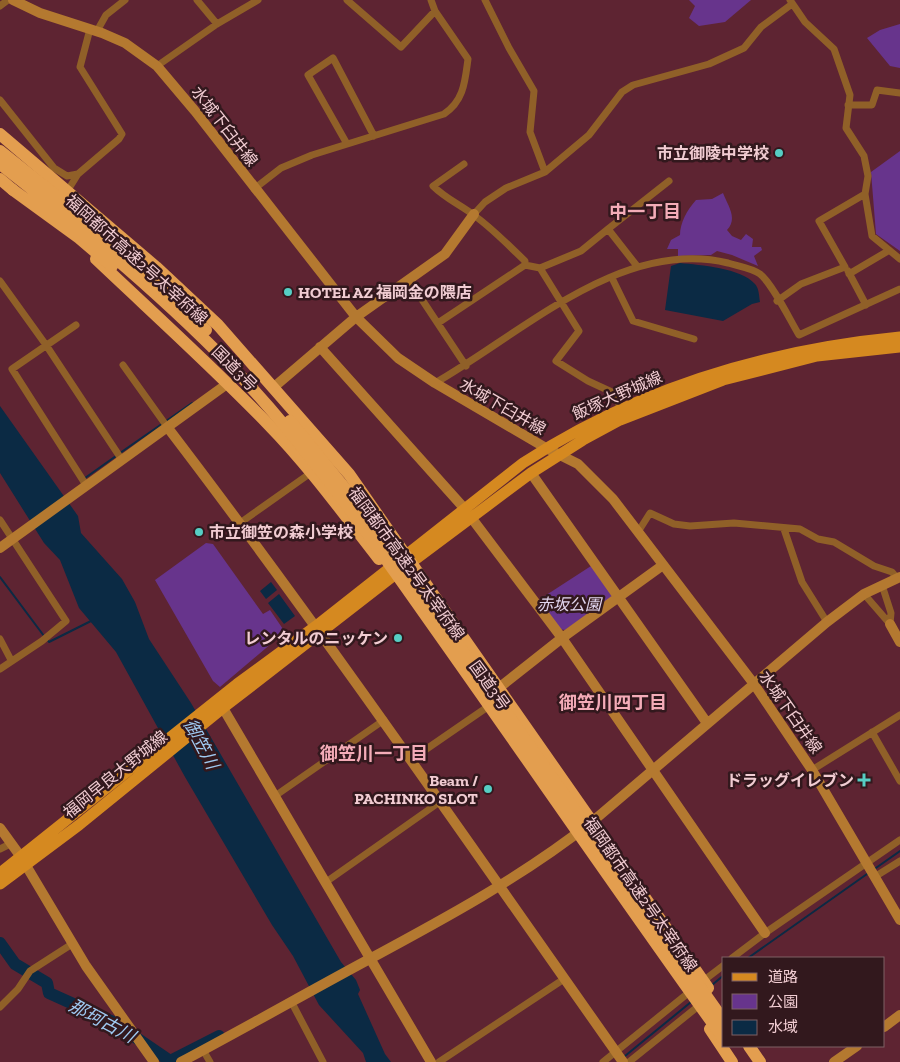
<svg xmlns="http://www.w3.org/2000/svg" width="900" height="1062" viewBox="0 0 900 1062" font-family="'Zilla Slab','Noto Sans JP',serif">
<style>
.green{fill:#67348c}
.water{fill:#0b2a44}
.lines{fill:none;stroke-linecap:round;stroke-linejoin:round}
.stream{stroke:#0b2a44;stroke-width:2}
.river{stroke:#0b2a44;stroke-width:12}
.street{stroke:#906028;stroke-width:7}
.secondary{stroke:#b47930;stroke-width:10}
.primary{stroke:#d58920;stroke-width:11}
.highway{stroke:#e39e4f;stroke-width:12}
.highway-bridge{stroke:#e39e4f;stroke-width:12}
.poi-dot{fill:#56cec4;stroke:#32181d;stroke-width:2}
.labels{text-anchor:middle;stroke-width:5;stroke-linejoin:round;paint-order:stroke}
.street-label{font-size:16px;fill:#f1ccd2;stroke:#32181d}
.poi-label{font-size:16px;font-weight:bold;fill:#f1ccd2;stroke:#32181d;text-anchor:end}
.park-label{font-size:16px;font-style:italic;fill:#e1d5ee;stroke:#32181d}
.neighbourhood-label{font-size:18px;font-weight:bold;fill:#f4acb8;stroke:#32181d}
.water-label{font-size:18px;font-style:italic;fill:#9fc9f1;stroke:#32181d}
</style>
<rect width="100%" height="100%" fill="#5e2432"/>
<path class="green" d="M689 0H751L725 22 699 26 689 18 695 6Z
M900 24V68L890 66 867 38 880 30Z
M900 151V251L876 234 871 172Z
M723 193C728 206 738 218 727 230L732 236 741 240 746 234 753 239 752 247H761L762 250 754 256 758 266 732 255 717 251 711 255 678 256V249H667L671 240 680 235C680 223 687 210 696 200L712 199Z
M206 543 213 544 263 614 270 610 285 632 220 687 213 681 155 580Z
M591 566 612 594 611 600 565 630 558 629 537 601Z"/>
<path class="water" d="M680 263C700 265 741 268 755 284 759 288 759 296 760 302L752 304 723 321 665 310 671 266Z
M0 406 78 516 81 533 122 579 135 602 149 639 191 703 341 962 356 980 360 990 358 994 385 1054 391 1062H366L363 1053 319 1005 293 956 272 925 185 777 116 652 79 608 60 560 44 543 0 473Z
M271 582 277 590 266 599 260 591Z
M279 594 295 616 284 624 268 603Z"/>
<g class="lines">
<path class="stream" d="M120 453 192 403
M85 478 116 456
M0 577 44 636
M47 639 49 642 91 621
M873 870 900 851
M748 958 867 874
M712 985 724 975
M625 1056 691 1002"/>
<path class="river" d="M0 943 15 964 47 983 49 993 113 1022 170 1061 219 1036"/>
<path class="street" d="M197 0 217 24
M347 0 401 47 435 11
M485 0 509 48 534 91 530 132 545 172
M790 0 805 22 834 49 850 95 846 128 864 156 868 176 865 194 872 236 900 259
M0 6 8 0
M97 31 106 15 125 0
M157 66 217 24 258 0
M0 100 54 168 67 176 78 174
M848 105H872L877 90 900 93
M347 144 308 75 333 58 374 136
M464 164 433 186C446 199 461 205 475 216 493 229 509 246 525 261V265L540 268 581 251 608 229 637 266
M254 189 281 168 312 155 444 114C464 101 465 81 468 59L435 11 431 0
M68 190 78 174 119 139 122 134 80 67 90 29
M474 214 485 202 506 188 545 172 589 135 622 92 633 85 709 64 744 48 761 27 792 4
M608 229 669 181
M540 268 579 331 556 361 588 381 614 393 621 409
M848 271 866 305
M849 274 888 251
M612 278 633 321 694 339
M409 280 466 366
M0 281 46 345 122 460
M777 301 801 284 845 267 819 221 865 194
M438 323 525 265
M76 325 12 369 86 485
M123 365 168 428
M435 383C521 334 622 237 728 263 738 266 752 268 760 274 772 283 790 320 799 335L900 289
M0 520 66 621 42 641 0 669
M240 523 312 472
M784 529 802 582 827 622
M638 532 650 513 674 524 690 526 734 523 800 529 818 539 834 542 874 566 892 572 897 578
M882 585 891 613 890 624
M864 594 890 624
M0 639 11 660
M872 732 900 781
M412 759 486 708
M812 770 900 715
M275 796 384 720
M0 849 12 843
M876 876 900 861
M326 882 441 801
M732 958 765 933 900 840
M703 981 724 965
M292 1003 323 1062
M0 1007 18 989 30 971 72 944
M203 1050 210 1062
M439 1062 564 979
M603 1062 687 994
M629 1062 696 1008"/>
<path class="secondary" d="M13 0 40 13 102 33 125 43 157 66 195 111 356 317 398 358 435 383 546 448 578 464 613 499 754 684 812 770 900 920
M320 347 464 508 562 638 765 933
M274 387 356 317 445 254 474 214
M168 428C326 635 473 849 623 1062
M531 473 707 723
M0 548 227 384
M890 624 900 642
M500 687 562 638 663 565
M223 708 431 1062
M0 828 21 857 86 966 154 1062
M884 1027 900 1015
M181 1062C243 1029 303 995 364 962 444 919 522 877 593 821L827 622 864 594 900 577
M834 1062 857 1046"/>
<path class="primary" d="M0 873 237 684 316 626 523 463C636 389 766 350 900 337
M0 884 79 825 223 708 392 577 531 473 583 440 620 420 723 380 817 356 900 347"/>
<path class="highway" d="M0 134 156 267 218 325 349 474 708 988
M0 179 13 190
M96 259C154 314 213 367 268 424 309 466 343 513 379 559
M710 1029 732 1062
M749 1046 760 1062"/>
<path class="highway-bridge" d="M0 151 94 226 206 330
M0 164C81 227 161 294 233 368 312 450 377 547 443 640 537 773 629 907 724 1039
M13 190 79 238 112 266
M290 421 357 503 414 582 724 1021"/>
</g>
<g class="poi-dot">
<circle cx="779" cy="153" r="5"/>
<circle cx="288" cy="292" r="5"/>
<circle cx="199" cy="532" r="5"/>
<circle cx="398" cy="638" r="5"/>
<path d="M861.5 772.5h5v5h5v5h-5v5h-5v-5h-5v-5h5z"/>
<circle cx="488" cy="789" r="5"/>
</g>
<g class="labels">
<g class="street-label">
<text transform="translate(225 126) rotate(52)" y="6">水城下臼井線</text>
<text transform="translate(137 259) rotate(42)" y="6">福岡都市高速2号太宰府線</text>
<text transform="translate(235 368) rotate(45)" y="6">国道3号</text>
<text transform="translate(617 395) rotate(-24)" y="6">飯塚大野城線</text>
<text transform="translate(503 406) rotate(30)" y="6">水城下臼井線</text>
<text transform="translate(407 563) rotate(54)" y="6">福岡都市高速2号太宰府線</text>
<text transform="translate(490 685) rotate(54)" y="6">国道3号</text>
<text transform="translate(791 712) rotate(55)" y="6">水城下臼井線</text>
<text transform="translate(115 774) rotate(-39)" y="6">福岡早良大野城線</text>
<text transform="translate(641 894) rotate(55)" y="6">福岡都市高速2号太宰府線</text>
</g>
<g class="poi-label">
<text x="769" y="159">市立御陵中学校</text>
<text x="298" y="298" text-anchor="start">HOTEL AZ 福岡金の隈店</text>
<text x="209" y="538" text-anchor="start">市立御笠の森小学校</text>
<text x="388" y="644">レンタルのニッケン</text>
<text x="478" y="786">Beam /<tspan x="478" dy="18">PACHINKO SLOT</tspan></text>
<text x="854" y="786">ドラッグイレブン</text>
</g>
<g class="park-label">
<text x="569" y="610">赤坂公園</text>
</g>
<g class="neighbourhood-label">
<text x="645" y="218">中一丁目</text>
<text x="613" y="709">御笠川四丁目</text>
<text x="374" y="760">御笠川一丁目</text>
</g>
<g class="water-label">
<text transform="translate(201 744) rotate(62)" y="6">御笠川</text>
<text transform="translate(102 1021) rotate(28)" y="6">那珂古川</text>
</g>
</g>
<rect x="722" y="957" width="162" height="90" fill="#32181d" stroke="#7e6065"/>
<rect x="732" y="973" width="25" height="8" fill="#d58920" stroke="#7e6065"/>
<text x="768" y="982" font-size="15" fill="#f1ccd2">道路</text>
<rect x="732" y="994" width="25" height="15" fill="#67348c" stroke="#7e6065"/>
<text x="768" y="1007" font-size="15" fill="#f1ccd2">公園</text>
<rect x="732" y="1020" width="25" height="15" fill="#0b2a44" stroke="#7e6065"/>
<text x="768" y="1032" font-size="15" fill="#f1ccd2">水域</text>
</svg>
